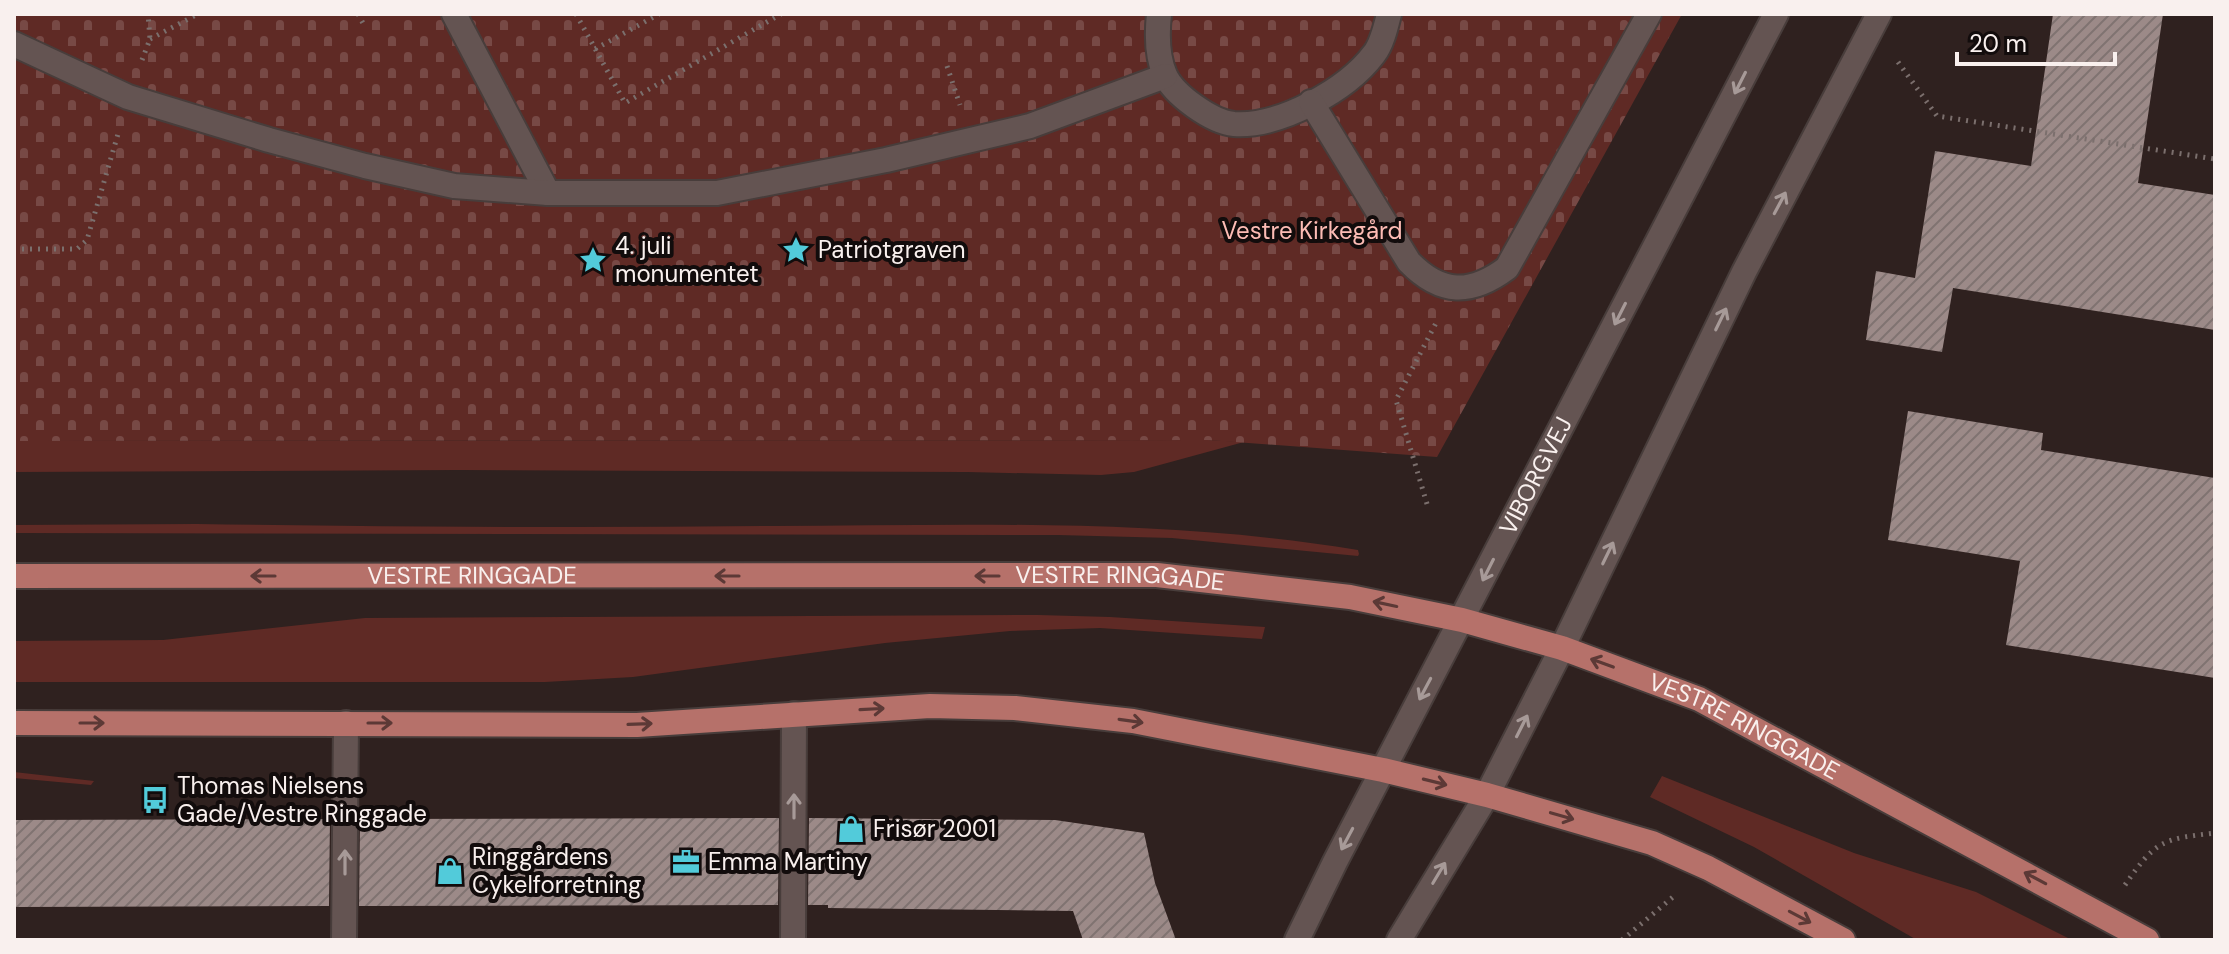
<svg xmlns="http://www.w3.org/2000/svg" width="2229" height="954" viewBox="0 0 2229 954" font-family="'DM Sans',sans-serif">
<style>
.grass{fill:#5f2a25}
.cemetery{fill:url(#cemetery-stones)}
.building{fill:url(#building-hatch)}
.lines{fill:none;stroke-linecap:round;stroke-linejoin:round}
.minor-casing{stroke:#483d3b;stroke-width:28}
.major-casing{stroke:#483d3b;stroke-width:28}
.path{stroke:#7b6f6d;stroke-width:5;stroke-dasharray:2 6;stroke-linecap:butt}
.minor{stroke:#645452;stroke-width:24}
.major{stroke:#b6716a;stroke-width:24}
.oneway{stroke:#a79a98}
.oneway2{stroke:#5c3936}
.labels{text-anchor:middle;stroke-width:8;stroke-linejoin:round;paint-order:stroke}
.park-label{font-size:24px;fill:#fdbcb5;stroke:#120c0c}
.poi-label{font-size:24px;fill:#f9f0ee;stroke:#120c0c;text-anchor:start}
.street-label{font-size:24px;fill:#f9f0ee;stroke:#120c0c}
</style>
<defs>
<pattern id="cemetery-stones" width="16" height="16" patternUnits="userSpaceOnUse" patternTransform="scale(2)"><rect width="16" height="16" fill="#5f2a25"/><path d="M2 7V4a2 2 0 0 1 4 0v3zM10 15v-3a2 2 0 0 1 4 0v3z" fill="#774945"/></pattern>
<pattern id="building-hatch" width="6" height="6" patternUnits="userSpaceOnUse" patternTransform="scale(2)"><rect width="6" height="6" fill="#9c8a88"/><path d="M-1 1l2-2M0 6l6-6M5 7l2-2" fill="none" stroke="#807371"/></pattern>
</defs>
<rect width="100%" height="100%" fill="#2f211f"/>
<path class="grass" d="M1208 440 1244 442 1134 472 1101 475 967 472 459 470 14 472V441Z
M197 524C389 527 581 528 772 526 967 525 1165 518 1358 550L1359 554 1358 556 1172 538 1058 535 14 533V525Z
M1038 615 1110 617 1265 627 1262 639 1100 628 1010 631 885 643 633 677 545 682H14V641L163 640 365 618Z
M14 772 94 781 91 785 14 778Z
M1662 776 1854 853 1976 892 2072 940H1917L1754 847 1650 797Z"/>
<path class="cemetery" d="M14 14H1682L1437 457 1208 440 14 441Z"/>
<path class="building" d="M2053 14H2163L2138 183 2215 195V330L1953 288 1942 352 1866 340 1876 271 1915 278 1935 151 2031 166Z
M1908 411 2043 433 2041 450 2215 478V678L2006 645 2020 561 1888 540Z
M779 818 778 905 359 906 360 819Z
M809 818 1055 820 1144 833 1155 883 1176 940H1083L1073 911 828 908V905H808Z
M304 819H330L329 906 14 907V820Z"/>
<g class="lines">
<g class="minor-casing">
<g id="minor">
<path d="M454 14 548 193"/>
<path d="M1159 14C1157 33 1157 57 1165 75 1174 95 1212 122 1234 124 1280 127 1347 90 1374 54 1382 44 1386 26 1389 14"/>
<path d="M14 44 128 97 269 140 365 166 454 186 548 193H717L886 160 1030 126 1165 76"/>
<path d="M1311 102 1409 262C1441 295 1471 295 1507 268L1649 14"/>
<path d="M344 940 346 723"/>
<path d="M793 940 794 714"/>
<path id="s1" d="M1297 940 1335 862 1776 14"/>
<path d="M1399 940 1487 795 1562 648 1744 272 1879 14"/>
</g>
</g>
<g class="major-casing">
<g id="major">
<path id="s2" d="M14 576 1157 575 1350 597 1462 620 1562 648 1699 699 2147 940"/>
<path d="M14 723 637 725 930 706 1015 708 1133 721 1383 770 1487 795 1652 843 1708 868 1843 940"/>
</g>
</g>
<path class="path" d="M358 14 365 27
M576 14 625 103 781 14
M150 39 198 14
M595 49 659 14
M142 60 150 39 148 14
M1898 62 1937 116 2215 159
M947 66 960 105
M14 249H77L87 240 118 134
M1427 504 1396 400 1436 323
M2125 885C2156 840 2162 839 2215 833
M1622 940 1673 897"/>
<use href="#minor" class="minor"/>
<use href="#major" class="major"/>
</g>
<defs><path id="oneway-shaft" d="M-6 0H5M1.5-3L5.5 0L1.5 3" fill="none" stroke-width="1.6" stroke-linecap="round" stroke-linejoin="round" transform="scale(2)"/></defs>
<g class="oneway">
<use href="#oneway-shaft" transform="translate(1740 83) rotate(117)"/>
<use href="#oneway-shaft" transform="translate(1780 203) rotate(-62)"/>
<use href="#oneway-shaft" transform="translate(1620 314) rotate(117)"/>
<use href="#oneway-shaft" transform="translate(1721 319) rotate(-64)"/>
<use href="#oneway-shaft" transform="translate(1608 553) rotate(-64)"/>
<use href="#oneway-shaft" transform="translate(1488 570) rotate(117)"/>
<use href="#oneway-shaft" transform="translate(1425 689) rotate(118)"/>
<use href="#oneway-shaft" transform="translate(1522 726) rotate(-63)"/>
<use href="#oneway-shaft" transform="translate(794 806) rotate(-90)"/>
<use href="#oneway-shaft" transform="translate(1347 839) rotate(118)"/>
<use href="#oneway-shaft" transform="translate(345 862) rotate(-90)"/>
<use href="#oneway-shaft" transform="translate(1439 873) rotate(-59)"/>
</g>
<g class="oneway2">
<use href="#oneway-shaft" transform="translate(263 576) rotate(180)"/>
<use href="#oneway-shaft" transform="translate(727 576) rotate(180)"/>
<use href="#oneway-shaft" transform="translate(987 576) rotate(180)"/>
<use href="#oneway-shaft" transform="translate(1385 604) rotate(-168)"/>
<use href="#oneway-shaft" transform="translate(1602 663) rotate(-160)"/>
<use href="#oneway-shaft" transform="translate(872 709) rotate(-3)"/>
<use href="#oneway-shaft" transform="translate(1131 721) rotate(8)"/>
<use href="#oneway-shaft" transform="translate(92 723)"/>
<use href="#oneway-shaft" transform="translate(380 723)"/>
<use href="#oneway-shaft" transform="translate(640 724) rotate(-2)"/>
<use href="#oneway-shaft" transform="translate(1435 782) rotate(14)"/>
<use href="#oneway-shaft" transform="translate(1562 816) rotate(16)"/>
<use href="#oneway-shaft" transform="translate(2035 878) rotate(-152)"/>
<use href="#oneway-shaft" transform="translate(1800 917) rotate(28)"/>
</g>
<defs>
<g id="sight-bare" transform="scale(2.16)"><path d="M0-6L1.8-2.2L6-1.7L2.9 1.2L3.7 5.4L0 3.3L-3.7 5.4L-2.9 1.2L-6-1.7L-1.8-2.2Z" fill="#52cbda" stroke="#120c0c" stroke-width="2.5" paint-order="stroke"/></g>
<g id="bus-bare" transform="scale(2.16)"><path d="M-5-6H5V4H4V6H2V4H-2V6H-4V4H-5ZM-3.5-4V0h7V-4ZM-3.5 1.2v1.5H-2V1.2ZM2 1.2v1.5H3.5V1.2Z" fill="#52cbda" stroke="#120c0c" stroke-width="2.5" paint-order="stroke"/></g>
<g id="shop-bare" transform="scale(2.16)"><path d="M-5-2.5h2.3a2.7 3.5 0 0 1 5.4 0H5L5.5 6h-11ZM-1.5-2.5h3a1.5 2.3 0 0 0-3 0Z" fill="#52cbda" stroke="#120c0c" stroke-width="2.5" paint-order="stroke"/></g>
<g id="office-bare" transform="scale(2.16)"><path d="M-6-3h4V-5.5h4V-3h4V5H-6ZM-1-4.5V-3h2v-1.5ZM-6 0V1H6V0Z" fill="#52cbda" stroke="#120c0c" stroke-width="2.5" paint-order="stroke"/></g>
</defs>
<g fill-rule="evenodd">
<use href="#sight-bare" x="796" y="250"/>
<use href="#sight-bare" x="593" y="260"/>
<use href="#bus-bare" x="155" y="800"/>
<use href="#shop-bare" x="851" y="829"/>
<use href="#office-bare" x="686" y="862"/>
<use href="#shop-bare" x="450" y="871"/>
</g>
<g class="labels">
<g class="park-label">
<text x="1312" y="239">Vestre Kirkegård</text>
</g>
<g class="poi-label">
<text x="615" y="254">4. juli<tspan x="615" dy="28">monumentet</tspan></text>
<text x="818" y="258">Patriotgraven</text>
<text x="177" y="794">Thomas Nielsens<tspan x="177" dy="28">Gade/Vestre Ringgade</tspan></text>
<text x="873" y="837">Frisør 2001</text>
<text x="472" y="865">Ringgårdens<tspan x="472" dy="28">Cykelforretning</tspan></text>
<text x="708" y="870">Emma Martiny</text>
</g>
<g class="street-label">
<text dy="8" stroke="none"><textPath href="#s1" startOffset="522">VIBORGVEJ</textPath></text>
<text dy="8" stroke="none"><textPath href="#s2" startOffset="458">VESTRE RINGGADE</textPath></text>
<text dy="8" stroke="none"><textPath href="#s2" startOffset="1106">VESTRE RINGGADE</textPath></text>
<text dy="8" stroke="none"><textPath href="#s2" startOffset="1754">VESTRE RINGGADE</textPath></text>
</g>
</g>
<rect width="2229" height="954" fill="none" stroke="#f9f0ee" stroke-width="32"/>
<path d="M1957 52v12h158v-12" fill="none" stroke="#f9f0ee" stroke-width="4"/>
<text x="1969" y="52" font-size="24" fill="#f9f0ee" stroke="#120c0c" stroke-width="6" paint-order="stroke">20 m</text>
</svg>
